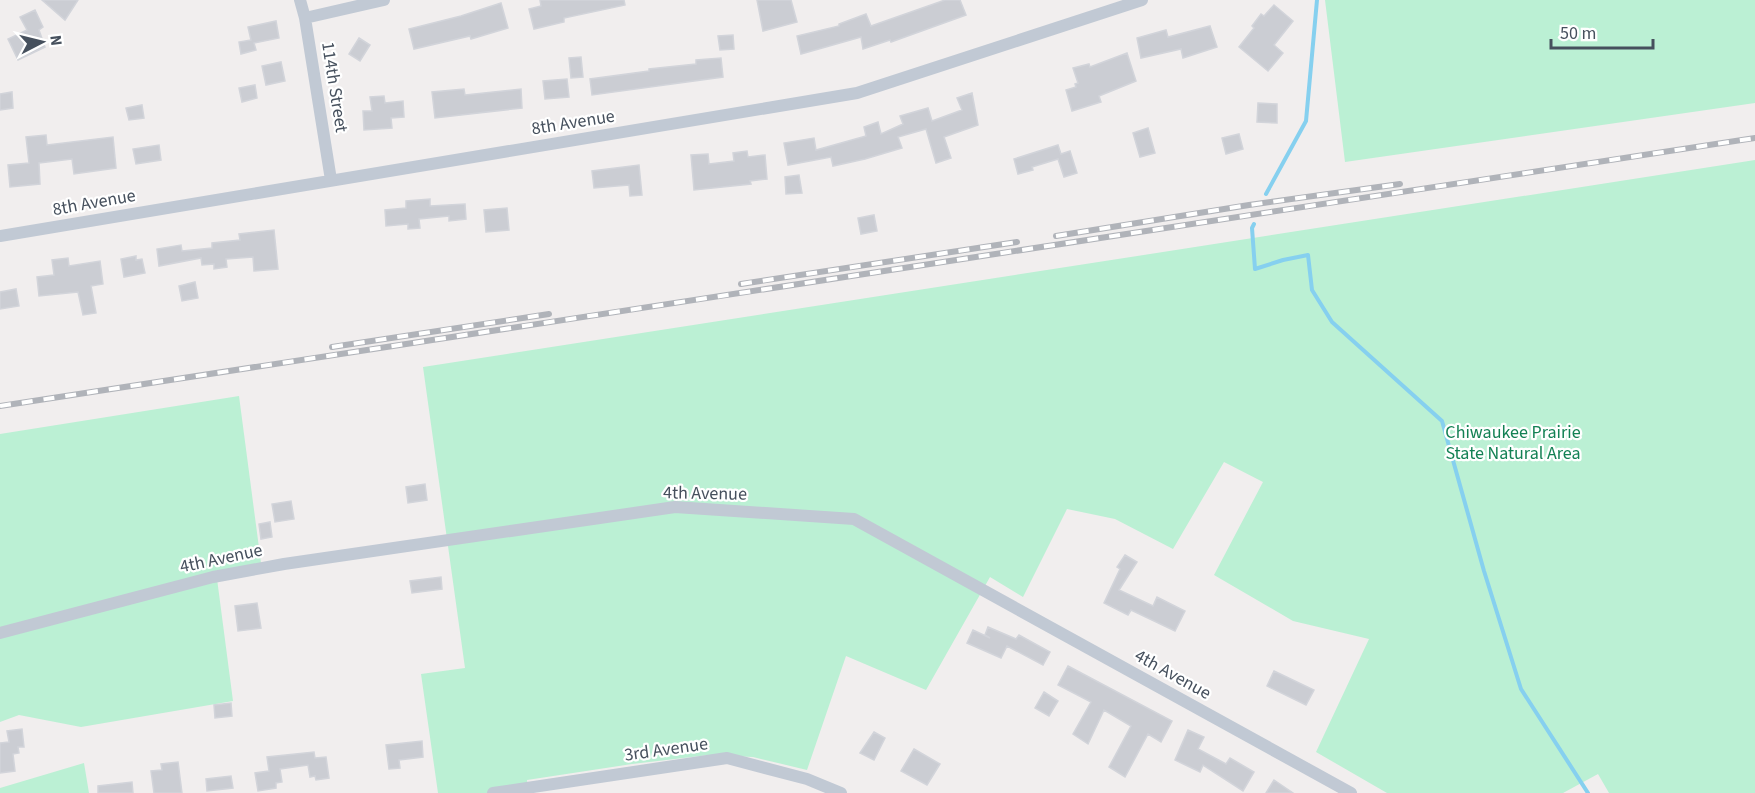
<svg xmlns="http://www.w3.org/2000/svg" width="1755" height="793" viewBox="0 0 1755 793" font-family="'Source Sans 3',sans-serif">
<style>
.green{fill:#bbf0d4}
.lines{fill:none;stroke-linecap:round;stroke-linejoin:round}
.stream{stroke:#86d0ef;stroke-width:4}
.building{fill:#cbcdd3;stroke:#d2d4da;stroke-width:1.5}
.street{stroke:#c1c9d4;stroke-width:12}
.rail-casing{stroke:#b0b3b9;stroke-width:6}
.rail{stroke:#fff;stroke-width:4;stroke-dasharray:11;stroke-linecap:butt}
.labels{text-anchor:middle;stroke-width:4.5;stroke-linejoin:round;paint-order:stroke}
.street-label{font-size:18px;fill:#46505d;stroke:#fff}
.park-label{font-size:18px;fill:#138154;stroke:#fff}
</style>
<rect width="100%" height="100%" fill="#f1eeee"/>
<path class="green" d="M1325 0H1755V103L1345 162Z
M1755 160V793H1609L1598 774 1563 793H1387L1316 752 1369 639 1293 621 1214 575 1263 482 1224 462 1173 549 1115 519 1067 509 1023 597 990 577 926 690 846 656 807 770 753 757 709 755 632 764 527 780 528 793H438L421 674 465 668 423 367Z
M239 396 261 563 216 571 233 701 81 727 19 715 0 722V434Z
M84 763 89 793H0V788Z"/>
<g class="lines">
<path class="stream" d="M1266 194 1306 121 1317 0
M1254 224 1252 228 1255 269 1283 260 1308 255 1312 290 1332 322 1442 421 1484 571 1521 689 1588 793"/>
</g>
<path class="building" d="M42 0H78L65 20Z
M540 0H624L625 5 564 18V22L534 29 529 9 541 6Z
M757 0H791L797 22 763 31Z
M945 0H960L966 15 891 42 890 40 863 49 861 37 801 54 797 36 839 26V24L866 14 871 26Z
M501 3 508 28 471 39 470 36 414 49 409 29 461 16Z
M1274 5 1293 21 1274 45 1283 53 1268 71 1239 47 1254 28 1252 26 1261 14 1264 16Z
M35 10 43 27 39 30 45 47 18 60 8 39 27 30 20 17Z
M276 21 279 38 254 43 256 50 241 54 239 42 251 40 248 27Z
M1210 26 1217 47 1183 58 1181 49 1141 58 1137 38 1166 30 1168 37Z
M733 35 734 49 720 50 718 36Z
M359 38 370 45 360 61 349 54Z
M1127 53 1136 81 1099 96 1101 102 1072 111 1066 90 1076 87 1075 84 1078 83 1073 68 1089 64 1090 67Z
M581 57 583 77 571 78 569 58Z
M721 58 723 77 592 95 590 79 649 71V69L696 64V60Z
M281 62 285 81 266 85 262 66Z
M567 79 569 97 545 99 543 81Z
M255 85 257 98 242 102 239 88Z
M464 89 465 95 521 89 522 108 435 118 432 92Z
M12 92 13 108 0 110V94Z
M972 93 978 125 944 137 951 158 936 163 926 129 898 137 902 148 865 159 833 166 831 157 788 165 784 143 814 138 816 150 866 136 864 127 878 122 881 134 903 124 900 116 928 108 932 121 962 110 957 98Z
M384 96 385 103 403 101 404 117 391 118 392 128 364 130 363 111H372L370 97Z
M1258 103 1277 104V123L1257 122Z
M142 105 144 118 129 120 126 108Z
M1148 128 1155 153 1140 157 1133 133Z
M1239 134 1243 149 1226 154 1222 138Z
M46 135 47 145 113 137 116 168 74 174 72 159 39 163 40 184 10 187 8 165 29 163 26 137Z
M159 145 161 160 136 164 133 149Z
M1058 145 1061 154 1070 151 1077 173 1064 177 1058 159 1032 167 1033 170 1018 174 1014 159Z
M747 151 748 157 765 155 767 179 750 181 751 184 694 190 691 155 708 154 709 164 734 161 733 153Z
M639 165 642 195 630 196 629 185 594 188 592 171Z
M799 175 802 193 786 194 785 177Z
M430 199V206L465 204 466 219 449 221V216L419 219 420 228 408 229V224L386 226 385 210 406 208V201Z
M507 208 509 230 486 232 484 210Z
M874 215 877 231 861 234 858 218Z
M274 230 278 269 254 271 253 257 226 259 227 267 214 269V264L202 265 201 258 159 266 157 249 181 245 182 251 212 248V243L240 240 239 234Z
M136 256V260L142 259 145 273 124 277 121 259Z
M68 258 69 266 100 261 103 284 91 286 96 313 83 315 78 292 39 296 37 277 54 275 52 260Z
M195 282 198 298 182 301 179 286Z
M16 289 19 306 0 309V292Z
M425 484 427 500 408 503 406 487Z
M291 501 294 519 275 522 272 504Z
M270 522 272 537 261 539 259 524Z
M1125 555 1137 562 1119 590 1153 606 1157 597 1185 611 1175 631 1131 610 1128 615 1104 603 1120 569 1117 567Z
M441 577 442 589 412 593 410 581Z
M257 603 261 628 238 631 235 606Z
M988 627 1016 639 1019 635 1050 652 1043 665 1007 646 1001 658 967 643 973 630 990 638 985 635Z
M1068 666 1172 721 1161 742 1148 734 1125 777 1109 767 1131 726 1104 710 1088 744 1073 734 1091 702 1058 685Z
M1274 671 1314 690 1306 705 1267 686Z
M1044 692 1058 701 1049 716 1035 708Z
M231 703 232 716 215 718 214 705Z
M22 729 24 747H18L19 753 13 754 15 771 0 773V743L9 742 7 731Z
M1188 730 1204 737 1198 749 1226 764 1230 758 1254 772 1243 791 1203 765 1200 772 1175 760Z
M874 732 885 738 874 760 860 753Z
M422 741 423 757 399 760 400 768 389 769 386 745Z
M914 749 940 764 927 785 901 771Z
M314 752 315 758 326 757 329 778 316 780 315 776 310 777 308 765 280 769 282 782 276 783V788L258 791 255 773 269 771 267 757Z
M178 762 182 793H154L151 771 162 770 161 764Z
M231 776 233 788 207 791 206 779Z
M1274 780 1293 793H1266Z
M132 782 133 793H98V786Z"/>
<g class="lines">
<path class="street" d="M300 0 305 18 331 180
M305 18 384 0
M0 236 857 93 1142 0
M0 633 213 577 284 564 675 507 854 519 1351 793
M493 793 727 758 807 779 841 793"/>
<g class="rail-casing">
<path id="rail" d="M1056 236 1249 205 1400 184
M741 284 1017 242
M332 347 549 314
M0 406 1755 138"/>
</g>
<use href="#rail" class="rail"/>
</g>
<g class="labels">
<g class="street-label">
<text transform="translate(335 87) rotate(81)" y="6">114th Street</text>
<text transform="translate(573 122) rotate(-9)" y="6">8th Avenue</text>
<text transform="translate(94 202) rotate(-10)" y="6">8th Avenue</text>
<text transform="translate(705 493) rotate(1)" y="6">4th Avenue</text>
<text transform="translate(221 558) rotate(-12)" y="6">4th Avenue</text>
<text transform="translate(1173 674) rotate(29)" y="6">4th Avenue</text>
<text transform="translate(666 749) rotate(-8)" y="6">3rd Avenue</text>
</g>
<g class="park-label">
<text x="1513" y="438">Chiwaukee Prairie<tspan x="1513" dy="21">State Natural Area</tspan></text>
</g>
</g>
<g transform="translate(42 42) rotate(83)" stroke="#ffffff" stroke-width="4.5" paint-order="stroke">
<path d="M0-4.5L10 22L0 15L-10 22Z" fill="#46505d"/>
<text y="-9" font-size="16" font-weight="bold" text-anchor="middle" fill="#46505d">N</text>
</g>
<path d="M1551 39v9h102v-9" fill="none" stroke="#46505d" stroke-width="3"/>
<text x="1560" y="39" font-size="18" fill="#46505d" stroke="#ffffff" stroke-width="4.5" paint-order="stroke">50 m</text>
</svg>
